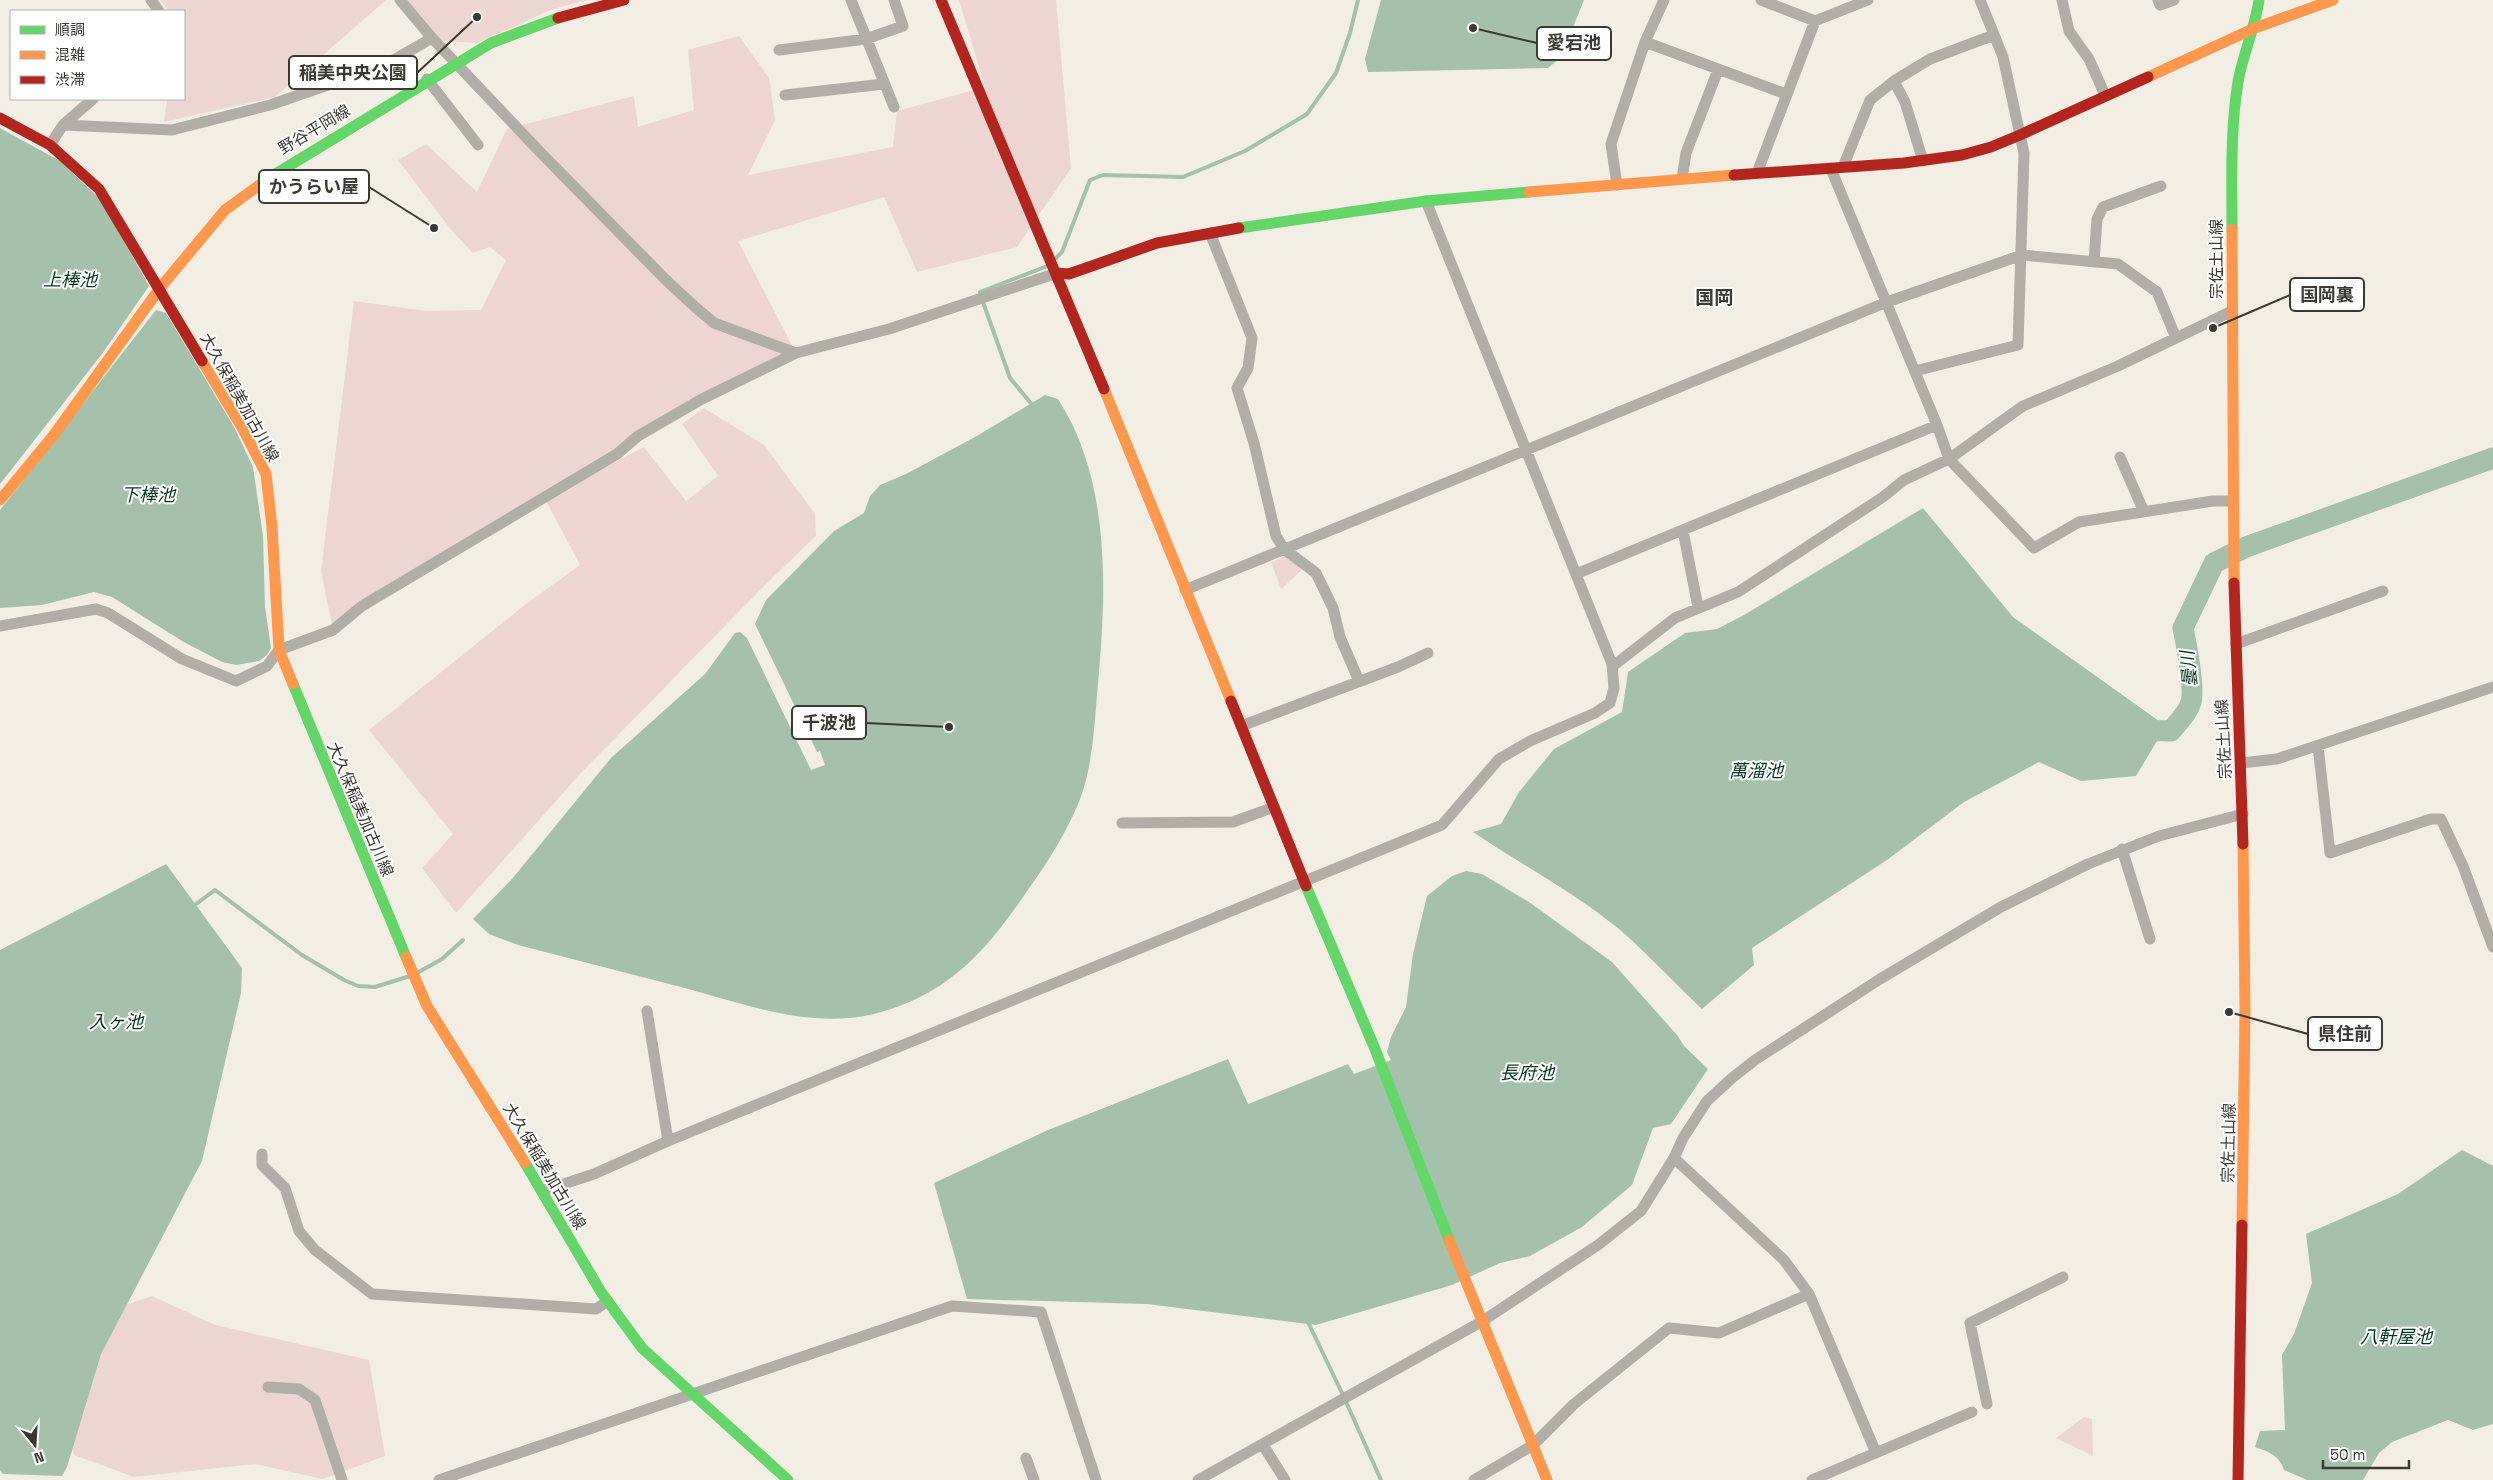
<svg xmlns="http://www.w3.org/2000/svg" width="2493" height="1480" viewBox="0 0 2493 1480" font-family="'Space Grotesk','Noto Sans JP',sans-serif">
<style>
.green{fill:#edd6d1}
.water{fill:#a5c0ab}
.lines{fill:none;stroke-linecap:round;stroke-linejoin:round}
.stream{stroke:#a5c0ab;stroke-width:4}
.river{stroke:#a5c0ab;stroke-width:21}
.street{stroke:#b1ada7;stroke-width:11}
.fast{stroke:#63d668;stroke-width:11}
.slow{stroke:#ff974d;stroke-width:11}
.jam{stroke:#b3261e;stroke-width:11}
.labels{text-anchor:middle;stroke-width:4;stroke-linejoin:round;paint-order:stroke}
.street-label{font-size:16px;fill:#3c3932;stroke:#fff}
.water-label{font-size:18px;font-style:italic;fill:#00341b;stroke:#fff}
.quarter-label{font-size:19px;font-weight:bold;fill:#3c3932;stroke:#fff}
.leader{fill:none;stroke:#3c3932;stroke-width:2}
.callout-dot{fill:#3c3932;stroke:#fff;stroke-width:2}
.callout{fill:#fff;stroke:#3c3932;stroke-width:2}
.callout-label{font-size:18px;text-anchor:middle;font-weight:bold;fill:#3c3932}
</style>
<rect width="100%" height="100%" fill="#f2eee4"/>
<path class="green" d="M160 0H386L275 97 164 122 167 99H184V11H169Z
M406 0H588L553 9 477 43 441 41Z
M959 0H1056L1071 168 1017 247 917 272 884 197 738 241 796 353 684 410 546 497 644 447 686 501 718 476 682 424 704 408 764 445 815 514 816 536 761 589 581 773 456 913 422 868 453 834 369 730 526 604 580 565 544 497 333 630 321 571 354 301 426 311 481 310 506 260 490 247 473 253 452 231 398 160 426 144 477 192 507 129 634 96 638 127 694 110 688 50 739 36 769 78 775 120 748 175 893 147 897 111 985 87Z
M1286 556 1303 569 1281 589 1271 562Z
M152 1296 215 1325 369 1360 385 1456 323 1479 255 1464 134 1477 74 1455 59 1389 114 1309Z
M2084 1417 2092 1419 2093 1456 2056 1438Z"/>
<path class="water" d="M1381 0H1584L1561 57 1548 68 1368 72 1365 59Z
M0 128 60 161 101 200 149 286 102 354 0 484Z
M156 310 166 313 234 427 253 467 263 536 265 607 271 648 267 655 259 661 236 665 222 662 182 641 112 597 94 592 42 605 0 608V510Z
M1045 395 1058 399C1113 484 1106 599 1097 695 1094 731 1092 769 1079 802 1066 833 1049 860 1030 887 988 949 950 995 874 1014 809 1030 739 1002 677 986 624 972 571 959 518 945L489 934 473 919 512 879 611 758 705 674 735 633 740 632 747 638 811 770 825 765 820 751 817 752 755 624 766 600 834 531 864 513 870 496 880 485 906 474 975 437Z
M1923 508 2013 617 2166 726 2136 776 2081 781 2039 762 1964 802 1887 860 1752 948 1754 965 1702 1009C1674 983 1648 954 1619 929 1574 892 1522 865 1473 832L1501 824 1519 792 1554 749 1622 712 1628 672 1685 633 1717 629 1744 615Z
M166 864 242 968 241 993 202 1161 101 1354 67 1467 62 1476 3 1474 0 1470V950Z
M1466 871 1482 874 1529 902 1612 962 1677 1035 1684 1046 1708 1069 1671 1124 1653 1128 1632 1185 1582 1227 1530 1256 1500 1263 1452 1285 1316 1325 1147 1304 967 1299 934 1183 1048 1130 1228 1059 1248 1104 1348 1064 1354 1074 1391 1060 1387 1052 1391 1037 1406 1007 1413 954 1427 896 1452 876Z
M2462 1150 2493 1166V1424L2473 1430 2448 1420 2392 1442 2379 1453 2363 1480H2307L2284 1470C2279 1455 2269 1452 2255 1447L2260 1431 2285 1430 2282 1355 2294 1334 2312 1283 2306 1234 2398 1194Z"/>
<g class="lines">
<path class="stream" d="M1056 258 1062 252 1090 180 1103 175 1183 177 1245 151 1307 114 1336 73 1350 33 1358 0
M980 292 1050 265
M983 302 1010 378 1034 407
M192 907 215 890 302 955 344 980 358 986 375 987 410 976
M417 973 442 959 463 940
M1307 1320 1342 1393
M1347 1404 1381 1480"/>
<path class="river" d="M2134 730 2171 731C2178 722 2188 713 2191 702 2195 689 2186 642 2183 628L2214 563 2246 547 2493 458"/>
<path class="street" d="M151 0 159 11
M400 0 432 38 541 153 666 280 694 306 714 323 796 353
M851 0 894 107
M1761 0 1815 21 1868 0
M2062 0 2069 31 2089 59 2105 95
M2158 0 2160 5 2174 0
M1645 42 1786 94
M779 50 866 39 903 26 894 0
M427 79 478 145
M1894 81 1905 102 1923 161
M785 95 884 84
M63 125 93 99
M50 145 63 125 172 130 270 105 383 66 432 38
M1843 167 1870 100 1894 81 1930 59 1994 35
M1831 169 1937 425 1949 459 2034 548 2079 522 2213 501H2232
M1757 173 1815 21
M1682 179 1686 153 1718 70
M1617 185 1611 144 1645 42 1664 0
M1210 233 1252 338 1248 368 1237 388 1254 443 1276 536 1284 549 1316 573 1333 608 1340 637 1359 681
M2094 262 2097 219 2103 207 2161 186
M1915 371 2018 345 2024 153 2003 57 1980 0
M2120 457 2144 512
M1683 531 1698 607
M1576 574 1937 425
M1185 590 1887 302 2022 255 2118 264 2157 292 2176 338
M0 626 96 609 108 613 182 659 236 681 267 666 279 650 333 630 362 606 617 454 638 436 702 399 796 353 889 329 1057 273
M2236 644 2383 591
M1613 666 1675 618 1738 592 1883 497 1904 480 1949 459 2023 406 2118 366 2232 311
M1241 726 1398 667 1428 653
M2318 746 2330 853 2431 819H2441L2463 866 2493 947
M2241 763 2277 759 2493 687
M1122 823 1233 822 1274 807
M2122 849 2150 939
M647 1011 668 1141
M262 1154V1165L285 1188 299 1231 315 1250 372 1294 596 1309 608 1301
M1674 1158 1784 1260 1809 1294 1876 1453
M542 1191 594 1174 668 1141 1442 825 1499 759 1530 741 1595 713 1610 703 1614 688 1612 664 1426 201
M268 1387 299 1389 315 1400 342 1480
M1987 1404 1970 1323 2063 1277
M1263 1445 1285 1480
M1026 1458 1034 1480
M439 1480 952 1306 1041 1312 1096 1480
M1198 1480 1481 1322 1598 1245 1641 1211 1674 1158 1683 1138 1707 1101 1732 1078 1755 1060 1880 979 2001 907 2088 864 2159 836 2243 814
M1474 1480 1533 1445 1574 1404 1669 1328 1719 1333 1809 1294
M1812 1480 1972 1412"/>
<path class="fast" d="M269 178 491 43 558 18
M1239 228 1426 201 1529 192
M2232 229C2232 181 2230 131 2238 82 2243 54 2255 28 2259 0
M293 684 406 957
M1306 886 1375 1049 1449 1240
M525 1163 601 1292 642 1348 788 1480"/>
<path class="slow" d="M2148 77 2255 28 2333 0
M1529 192 1734 175
M2232 229 2234 583
M202 361 244 431 266 474 272 527 279 650 293 684
M1104 389 1231 701
M0 500 53 436 160 288 225 210 269 178
M406 957 427 1006 525 1163
M2242 1225 2245 1009 2243 844
M1449 1240 1547 1480"/>
<path class="jam" d="M941 0 1104 389
M558 18 624 0
M0 118 50 145 99 189 202 361
M1734 175 1904 163 1962 155 1991 147 2020 135 2148 77
M1057 273 1069 274 1157 243 1239 228
M2234 583 2243 844
M1231 701 1306 886
M2238 1480 2242 1225"/>
</g>
<g class="labels">
<g class="street-label">
<text transform="translate(314 129) rotate(-31)" y="6">野谷平岡線</text>
<text transform="translate(2216 259) rotate(-90)" y="6">宗佐土山線</text>
<text transform="translate(240 397) rotate(61)" y="6">大久保稲美加古川線</text>
<text transform="translate(2223 739) rotate(-93)" y="6">宗佐土山線</text>
<text transform="translate(361 809) rotate(67)" y="6">大久保稲美加古川線</text>
<text transform="translate(2228 1143) rotate(-89)" y="6">宗佐土山線</text>
<text transform="translate(545 1166) rotate(59)" y="6">大久保稲美加古川線</text>
</g>
<g class="water-label">
<text x="70" y="286">上棒池</text>
<text x="148" y="501">下棒池</text>
<text transform="translate(2189 669) rotate(-96)" y="6">曇川</text>
<text x="1756" y="777">萬溜池</text>
<text x="116" y="1028">入ヶ池</text>
<text x="1527" y="1079">長府池</text>
<text x="2396" y="1343">八軒屋池</text>
</g>
<g class="quarter-label">
<text x="1714" y="304">国岡</text>
</g>
</g>
<path class="leader" d="M1473 28L1537 43M477 17L417 73M434 228L369 187M2213 328L2290 295M949 727L866 723M2229 1012L2308 1034"/>
<g class="callout-dot">
<circle cx="1473" cy="28" r="5"/>
<circle cx="477" cy="17" r="5"/>
<circle cx="434" cy="228" r="5"/>
<circle cx="2213" cy="328" r="5"/>
<circle cx="949" cy="727" r="5"/>
<circle cx="2229" cy="1012" r="5"/>
</g>
<g class="callout">
<rect x="1537" y="27" width="74" height="33" rx="5"/>
<rect x="289" y="56" width="128" height="33" rx="5"/>
<rect x="259" y="170" width="110" height="33" rx="5"/>
<rect x="2290" y="278" width="74" height="33" rx="5"/>
<rect x="792" y="706" width="74" height="33" rx="5"/>
<rect x="2308" y="1017" width="74" height="33" rx="5"/>
</g>
<g class="callout-label">
<text x="1574" y="49">愛宕池</text>
<text x="353" y="79">稲美中央公園</text>
<text x="314" y="193">かうらい屋</text>
<text x="2327" y="301">国岡裏</text>
<text x="829" y="729">千波池</text>
<text x="2345" y="1040">県住前</text>
</g>
<rect x="10" y="10" width="175" height="90" fill="#ffffff" stroke="#b1b0ad"/>
<rect x="20" y="26" width="25" height="8" fill="#63d668" stroke="#b1b0ad"/>
<text x="55" y="35" font-size="15" fill="#3c3932">順調</text>
<rect x="20" y="51" width="25" height="8" fill="#ff974d" stroke="#b1b0ad"/>
<text x="55" y="60" font-size="15" fill="#3c3932">混雑</text>
<rect x="20" y="76" width="25" height="8" fill="#b3261e" stroke="#b1b0ad"/>
<text x="55" y="85" font-size="15" fill="#3c3932">渋滞</text>
<g transform="translate(35 1445) rotate(162)" stroke="#ffffff" stroke-width="4" paint-order="stroke">
<path d="M0-4L9 19L0 12L-9 19Z" fill="#3c3932"/>
<text y="-8" font-size="14" font-weight="bold" text-anchor="middle" fill="#3c3932">N</text>
</g>
<path d="M2323 1460v8h86v-8" fill="none" stroke="#3c3932" stroke-width="2.5"/>
<text x="2330" y="1460" font-size="15" fill="#3c3932" stroke="#ffffff" stroke-width="4" paint-order="stroke">50 m</text>
</svg>
